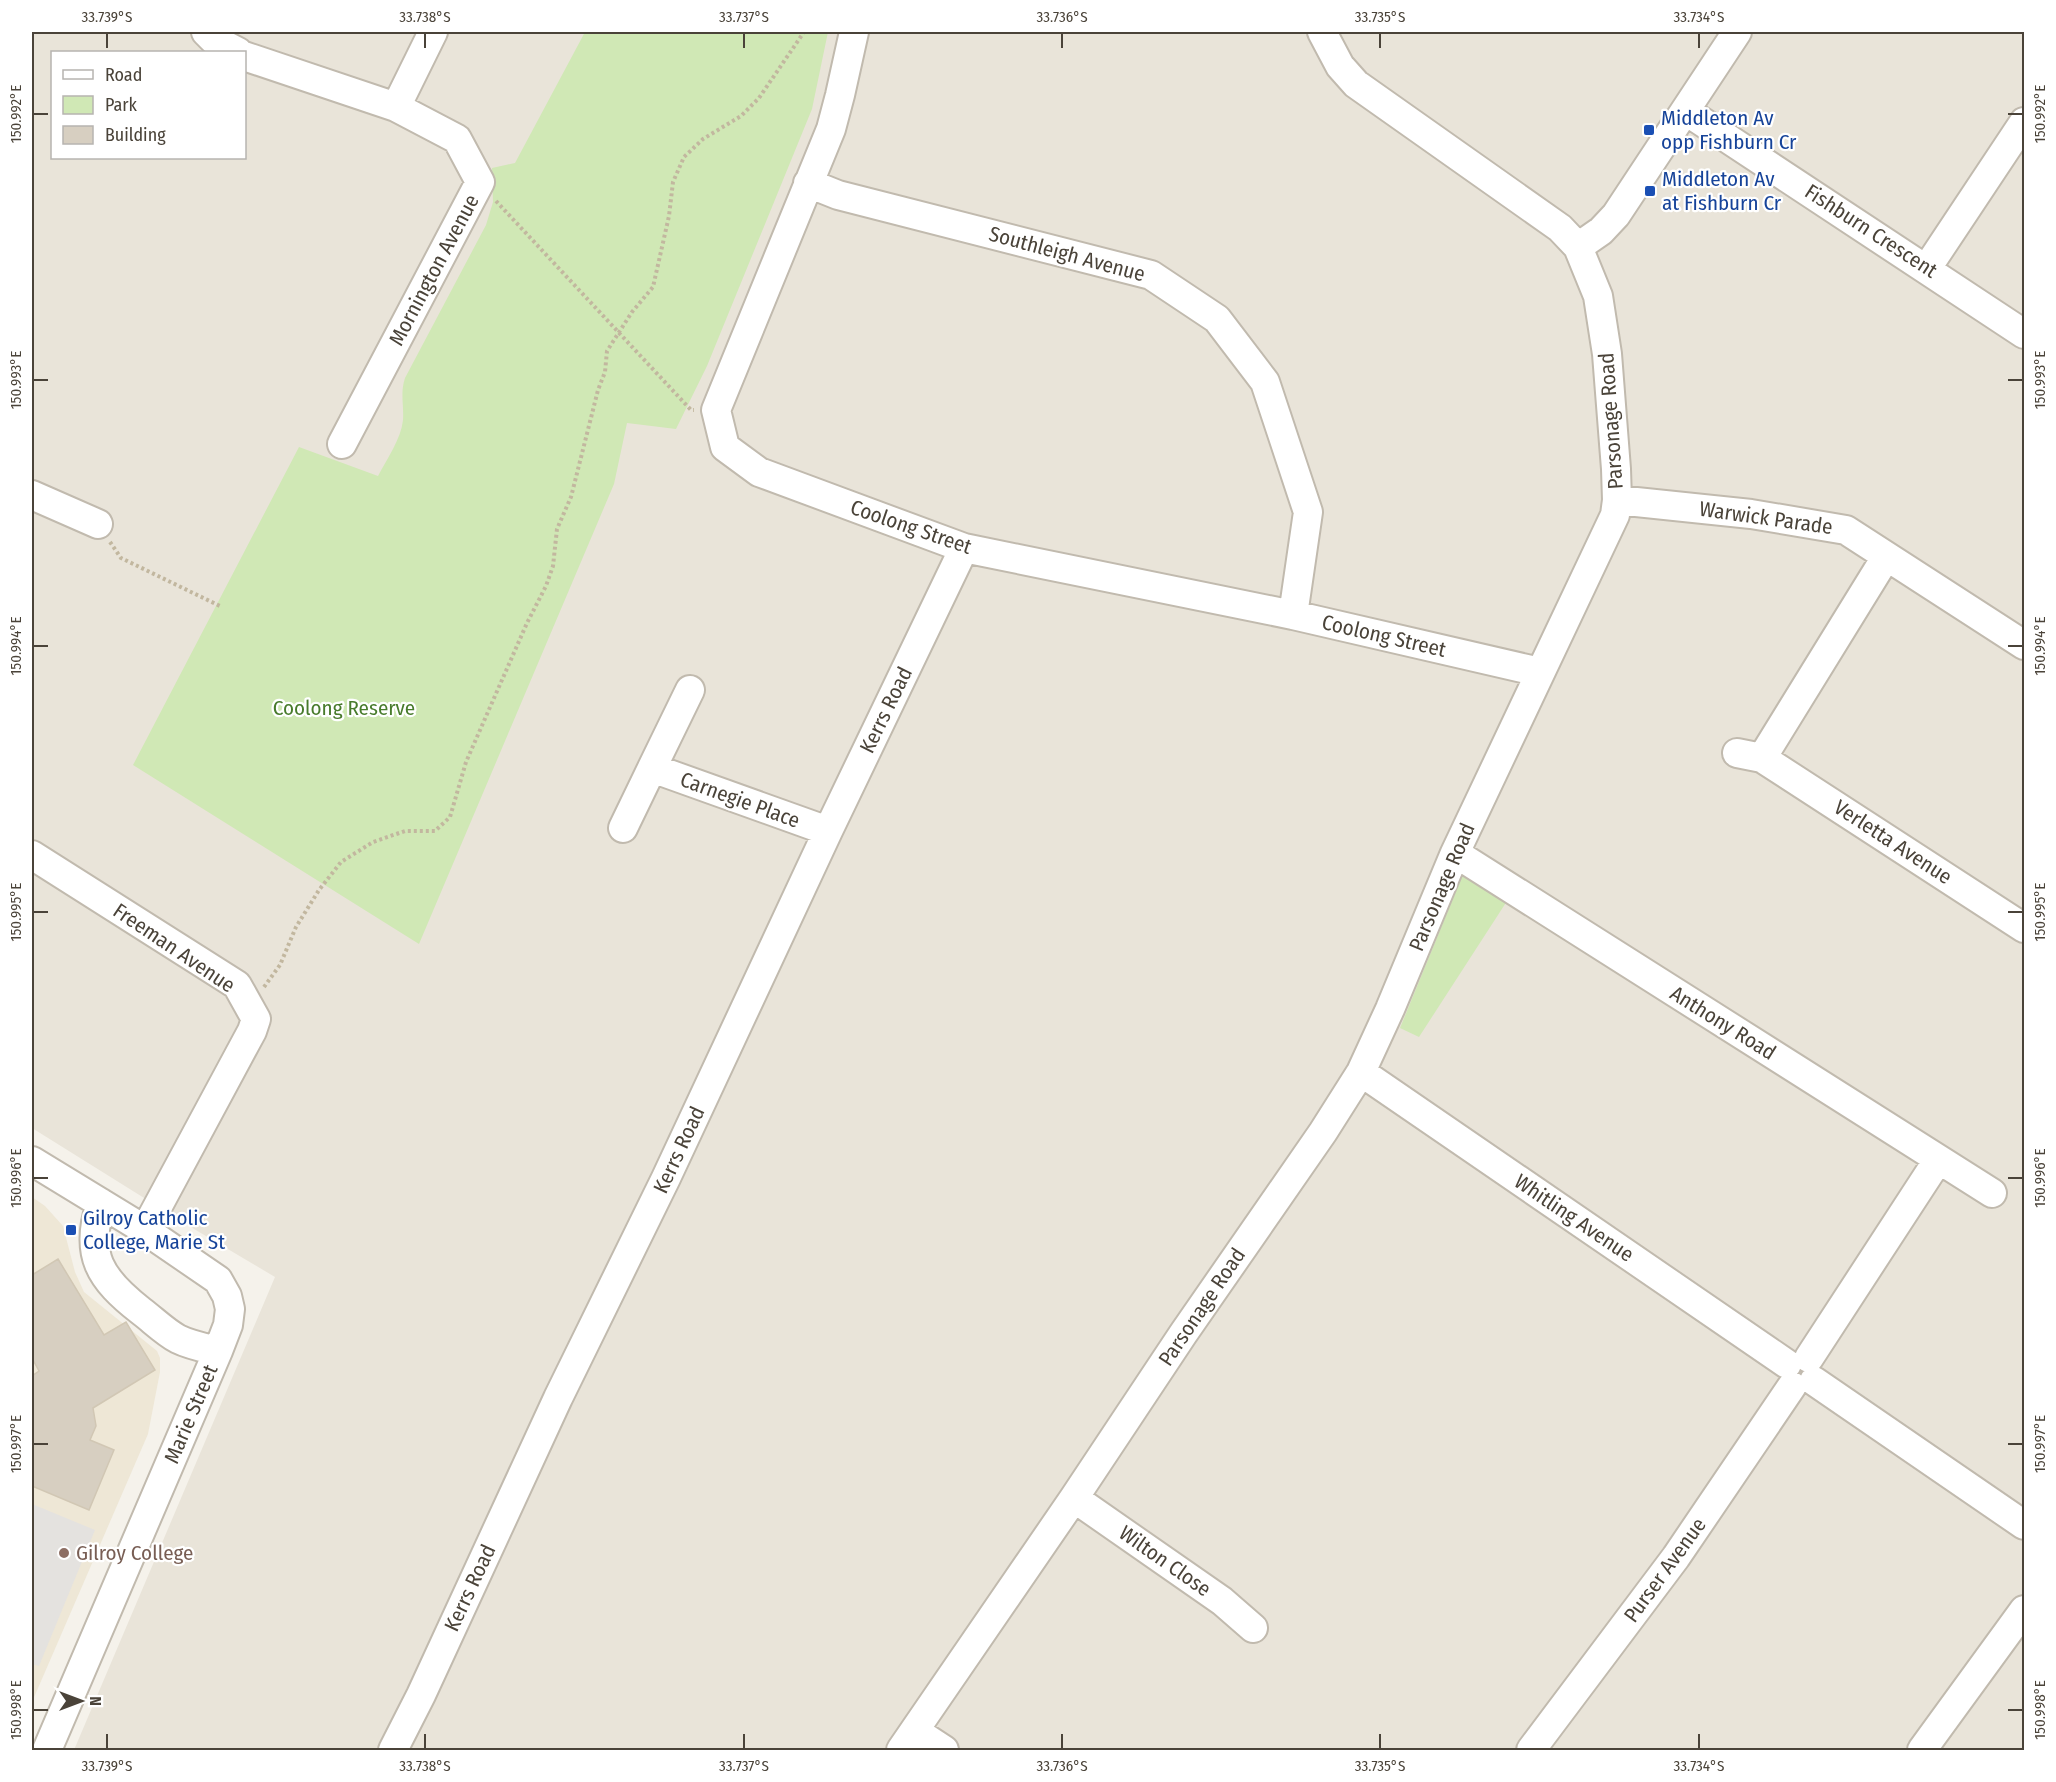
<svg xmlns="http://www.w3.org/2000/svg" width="2056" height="1782" viewBox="0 0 2056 1782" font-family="'Fira Sans Condensed',sans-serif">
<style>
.residential{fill:#e9e4d9;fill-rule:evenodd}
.education{fill:#eee7d6}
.green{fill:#d0e8b5}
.parking{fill:#e4e2df}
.building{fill:#d7cfc1;stroke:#d1c7b4;stroke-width:1.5}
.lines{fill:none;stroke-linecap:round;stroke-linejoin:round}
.minor-casing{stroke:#c1baae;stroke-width:32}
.path{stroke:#c2b79f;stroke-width:4;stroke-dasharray:3 3;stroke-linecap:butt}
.minor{stroke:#fff;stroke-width:28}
.ticks{fill:none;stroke:#4a4339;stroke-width:2}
.transit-dot{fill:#1a4fb4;stroke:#fff;stroke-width:2}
.education-dot{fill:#8d6e63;stroke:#fff;stroke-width:2}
.labels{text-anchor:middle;stroke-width:4.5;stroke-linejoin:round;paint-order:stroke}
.transit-label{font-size:21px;fill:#164399;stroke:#fff;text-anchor:start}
.street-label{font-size:21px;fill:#4a4339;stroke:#fff}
.park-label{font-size:21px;fill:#487b2c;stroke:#fff}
.education-label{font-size:21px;fill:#785e54;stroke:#fff;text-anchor:start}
.neatline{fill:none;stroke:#4a4339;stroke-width:2}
.ticks-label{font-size:15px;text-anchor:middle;fill:#4a4339}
</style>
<rect width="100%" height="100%" fill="#f5f2eb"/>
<path class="residential" d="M32 32H2024V1750H74L275 1277 189 1226 32 1128ZM52 52H244V158H52Z"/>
<path class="education" d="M32 1197 45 1206 63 1226 75 1272 84 1292 157 1351 160 1358V1372L148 1434 32 1702Z"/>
<path class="green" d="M585 32H828L812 109 707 366 676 429 627 423 614 484 419 944 133 765 299 447 378 476C387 459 401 439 403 420 404 405 400 393 405 378L486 225 493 202 492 168 515 163Z
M1463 874 1509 898 1419 1037 1400 1028Z"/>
<path class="parking" d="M32 1504 95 1530 39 1666 32 1664Z"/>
<path class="building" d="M58 1259 104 1335 126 1322 155 1370 93 1408 96 1426 90 1440 114 1450 89 1510 32 1486V1376L39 1371 32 1358V1275Z"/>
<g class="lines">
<g class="minor-casing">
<path id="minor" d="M206 32 213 39 238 52
M854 32 840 95 831 129 716 410 725 447 759 472 964 548 1293 615 1540 672
M244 56 396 107 457 139 480 182 342 444
M396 107 433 32
M1686 111 2024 334
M808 183 838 195 1151 275 1217 319 1265 382 1308 512 1293 615
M1578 247 1601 231 1616 215 1737 32
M1927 268 2024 122
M32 495 98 524
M1617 500 1751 514 1846 530 2024 645
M1886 557 1762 758 2024 928
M690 690 652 768 828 831
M1737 753 1762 758
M623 828 652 768
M1455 853 1992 1193
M32 855 237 985 256 1019 252 1031 145 1230
M1361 1072 1787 1364
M32 1161 145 1230 218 1280 227 1296 230 1309 228 1325 218 1351 47 1750
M101 1203C84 1255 100 1279 141 1311 153 1320 165 1332 178 1339 190 1345 205 1348 218 1351
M1809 1358 1938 1160
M1814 1381 2024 1525
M1074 1498 1222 1601 1253 1628
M915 1731 944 1750
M393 1750 421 1695 558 1398 666 1178 828 831 964 548
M901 1750 1074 1498 1183 1334 1323 1132 1361 1072 1390 1009 1455 853 1615 515 1617 500 1616 469 1607 354 1598 296 1578 247 1560 228 1356 84 1340 66 1322 32
M1531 1750 1676 1557 1792 1386
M1922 1750 2024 1610"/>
</g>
<path class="path" d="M496 201 691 410H694
M110 542 121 558 222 607
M264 987 280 965 296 927 319 890 341 862 373 842 405 831H435L450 817 466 762 527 623 546 586 553 566 557 529 571 497 598 390 605 372 607 351 632 312 653 287 669 216 673 182 684 157 703 139 741 116 759 98 804 32"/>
<use href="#minor" class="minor"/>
</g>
<path class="ticks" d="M107 33V48M425 33V48M744 33V48M1062 33V48M1380 33V48M1699 33V48M33 114H48M2008 114H2023M33 380H48M2008 380H2023M33 646H48M2008 646H2023M33 912H48M2008 912H2023M33 1178H48M2008 1178H2023M33 1444H48M2008 1444H2023M33 1710H48M2008 1710H2023M107 1734V1749M425 1734V1749M744 1734V1749M1062 1734V1749M1380 1734V1749M1699 1734V1749"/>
<g class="transit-dot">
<rect x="1643" y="124" width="12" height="12" rx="3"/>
<rect x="1644" y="185" width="12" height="12" rx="3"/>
<rect x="65" y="1224" width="12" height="12" rx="3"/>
</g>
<circle class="education-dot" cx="64" cy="1553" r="6"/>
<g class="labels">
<g class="transit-label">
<text x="1661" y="125">Middleton Av<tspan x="1661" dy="24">opp Fishburn Cr</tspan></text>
<text x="1662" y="186">Middleton Av<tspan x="1662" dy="24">at Fishburn Cr</tspan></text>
<text x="83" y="1225">Gilroy Catholic<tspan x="83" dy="24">College, Marie St</tspan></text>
</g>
<g class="street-label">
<text transform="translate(1871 231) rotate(33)" y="7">Fishburn Crescent</text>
<text transform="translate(1067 254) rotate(15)" y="7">Southleigh Avenue</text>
<text transform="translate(434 270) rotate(-62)" y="7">Mornington Avenue</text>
<text transform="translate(1611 421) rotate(-94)" y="7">Parsonage Road</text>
<text transform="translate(1766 518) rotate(8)" y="7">Warwick Parade</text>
<text transform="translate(911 527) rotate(19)" y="7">Coolong Street</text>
<text transform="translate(1384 636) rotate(13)" y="7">Coolong Street</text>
<text transform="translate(886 710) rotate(-64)" y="7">Kerrs Road</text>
<text transform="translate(740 800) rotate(20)" y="7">Carnegie Place</text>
<text transform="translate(1893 842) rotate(33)" y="7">Verletta Avenue</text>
<text transform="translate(1442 887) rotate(-67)" y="7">Parsonage Road</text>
<text transform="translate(174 948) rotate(34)" y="7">Freeman Avenue</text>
<text transform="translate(1723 1023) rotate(32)" y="7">Anthony Road</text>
<text transform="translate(679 1150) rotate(-65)" y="7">Kerrs Road</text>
<text transform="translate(1574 1218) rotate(34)" y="7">Whitling Avenue</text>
<text transform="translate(1202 1307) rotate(-56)" y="7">Parsonage Road</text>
<text transform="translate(191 1414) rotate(-67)" y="7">Marie Street</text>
<text transform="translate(1165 1561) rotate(35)" y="7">Wilton Close</text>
<text transform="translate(1665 1570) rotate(-54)" y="7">Purser Avenue</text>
<text transform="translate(470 1588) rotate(-65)" y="7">Kerrs Road</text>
</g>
<g class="park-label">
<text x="344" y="715">Coolong Reserve</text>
</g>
<g class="education-label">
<text x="76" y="1560">Gilroy College</text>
</g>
</g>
<rect width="2056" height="1782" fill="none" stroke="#ffffff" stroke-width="66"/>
<rect x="51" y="51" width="195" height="108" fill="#ffffff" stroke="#b7b4b0" stroke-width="1.5"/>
<rect x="63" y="70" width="30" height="9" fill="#ffffff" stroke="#b7b4b0" stroke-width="1.5"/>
<text x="105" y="81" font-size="18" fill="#4a4339">Road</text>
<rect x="63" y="96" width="30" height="18" fill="#d0e8b5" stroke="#b7b4b0" stroke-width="1.5"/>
<text x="105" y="111" font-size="18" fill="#4a4339">Park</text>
<rect x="63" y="126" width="30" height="18" fill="#d7cfc1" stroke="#b7b4b0" stroke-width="1.5"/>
<text x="105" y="141" font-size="18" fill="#4a4339">Building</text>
<g transform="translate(81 1701) rotate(90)" stroke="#ffffff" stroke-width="4.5" paint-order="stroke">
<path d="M0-4.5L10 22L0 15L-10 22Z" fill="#4a4339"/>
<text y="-9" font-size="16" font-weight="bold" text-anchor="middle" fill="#4a4339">N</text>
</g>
<rect x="33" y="33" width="1990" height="1716" class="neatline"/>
<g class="ticks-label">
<text x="107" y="22">33.739°S</text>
<text x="425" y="22">33.738°S</text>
<text x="744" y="22">33.737°S</text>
<text x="1062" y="22">33.736°S</text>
<text x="1380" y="22">33.735°S</text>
<text x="1699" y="22">33.734°S</text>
<text transform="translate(2040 114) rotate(-90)" y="5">150.992°E</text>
<text transform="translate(16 114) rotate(-90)" y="5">150.992°E</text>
<text transform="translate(2040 380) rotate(-90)" y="5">150.993°E</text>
<text transform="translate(16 380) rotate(-90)" y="5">150.993°E</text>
<text transform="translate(2040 646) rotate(-90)" y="5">150.994°E</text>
<text transform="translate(16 646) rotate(-90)" y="5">150.994°E</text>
<text transform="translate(2040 912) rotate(-90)" y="5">150.995°E</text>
<text transform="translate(16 912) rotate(-90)" y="5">150.995°E</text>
<text transform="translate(2040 1178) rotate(-90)" y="5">150.996°E</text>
<text transform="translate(16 1178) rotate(-90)" y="5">150.996°E</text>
<text transform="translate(2040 1444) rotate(-90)" y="5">150.997°E</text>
<text transform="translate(16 1444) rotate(-90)" y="5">150.997°E</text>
<text transform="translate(16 1710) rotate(-90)" y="5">150.998°E</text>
<text transform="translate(2040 1710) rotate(-90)" y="5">150.998°E</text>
<text x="107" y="1771">33.739°S</text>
<text x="425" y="1771">33.738°S</text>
<text x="744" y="1771">33.737°S</text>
<text x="1062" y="1771">33.736°S</text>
<text x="1380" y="1771">33.735°S</text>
<text x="1699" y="1771">33.734°S</text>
</g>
</svg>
